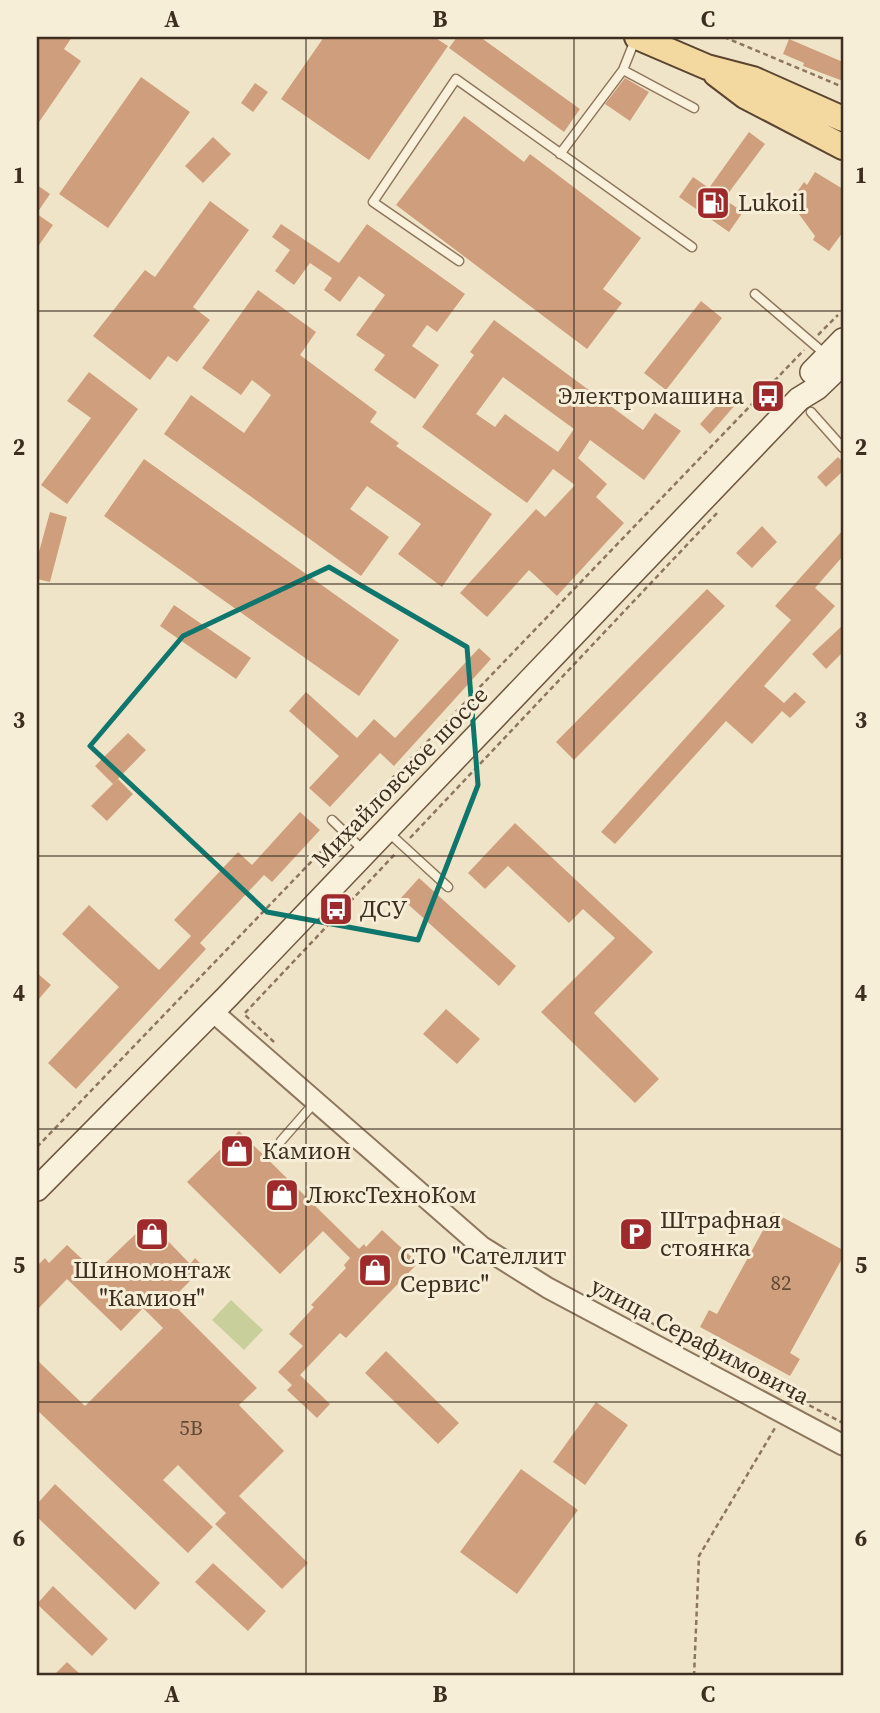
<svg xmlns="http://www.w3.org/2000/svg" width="880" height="1713" viewBox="0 0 880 1713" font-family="'Source Serif 4',serif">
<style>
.green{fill:#c9cf9b}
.building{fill:#cf9f7d;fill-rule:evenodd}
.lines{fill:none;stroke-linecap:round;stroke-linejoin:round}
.service-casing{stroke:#8d765c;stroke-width:11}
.tertiary-casing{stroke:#8d765c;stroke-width:23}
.secondary-casing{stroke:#6f573f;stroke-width:26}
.primary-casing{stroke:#5b4430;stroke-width:28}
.path{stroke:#8d765c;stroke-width:2.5;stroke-dasharray:5 3.5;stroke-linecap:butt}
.service{stroke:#faf1dc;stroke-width:8}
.tertiary{stroke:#faf1dc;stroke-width:19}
.secondary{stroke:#faf1dc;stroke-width:23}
.primary{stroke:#f3d9a0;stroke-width:24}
.marked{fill:none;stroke:#0f766e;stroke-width:5;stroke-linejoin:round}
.grid{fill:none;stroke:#3d2e20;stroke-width:2;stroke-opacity:0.55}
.labels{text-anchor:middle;stroke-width:6;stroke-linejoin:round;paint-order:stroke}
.number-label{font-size:21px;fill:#624a37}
.poi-label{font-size:24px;fill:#3d2e20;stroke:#f7eed8;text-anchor:start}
.street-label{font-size:24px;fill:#3d2e20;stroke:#f7eed8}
.neatline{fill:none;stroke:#3d2e20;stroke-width:2.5}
.grid-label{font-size:23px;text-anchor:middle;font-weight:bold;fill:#3d2e20}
</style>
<rect width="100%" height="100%" fill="#f0e4c8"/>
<path class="green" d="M231 1300 263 1330 244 1350 212 1320Z"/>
<path class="building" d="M37 37H72L64 49 81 61 37 125Z
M324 37H434L448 46 369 160 281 99Z
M457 37H480L580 109 564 132 449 48Z
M789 39 843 62V81L803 66 804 63 783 54Z
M141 77 190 112 108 228 59 194Z
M625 78 649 92 630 121 605 104Z
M255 83 268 92 253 112 241 103Z
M464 116 524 162 530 154 641 238 603 289 622 303 587 349 396 205Z
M749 132 765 144 724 199 743 212 729 232 679 197 693 177 709 188Z
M213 137 231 154 203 183 185 166Z
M815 172 843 189V232L829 251 813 240 815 236 790 202 804 182 807 185Z
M37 185 50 194 37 213Z
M210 201 249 230 193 307 210 320 177 362 168 356 150 380 93 336 145 270 155 277Z
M37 214 53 225 37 248Z
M281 224 339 263 367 224 465 294 437 332 427 325 412 346 439 365 415 399 374 370 385 355 356 335 385 295 359 276 340 302 324 290 332 278 310 263 294 285 275 271 290 250 272 237Z
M258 290 316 332 300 355 377 412 370 422 399 443 396 446 492 514 442 587 398 554 421 524 367 486 350 509 389 537 361 576 164 434 191 395 244 433 271 395 252 380 241 395 202 368Z
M701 301 722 318 666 390 644 373Z
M494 320 643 430 655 413 681 431 644 480 590 440 578 458 607 484 596 497 624 523 557 596 529 570 487 617 460 593 536 509 545 517 575 485 553 469 527 503 422 427 474 355 470 352ZM503 377 574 429 558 452 505 414 495 427 476 414Z
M89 372 138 409 67 504 41 485 91 418 67 401Z
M726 395 736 404 710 434 700 424Z
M838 457 843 462V471L826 487 817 477Z
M144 459 399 640 359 696 104 516Z
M50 512 67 517 50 582 37 579V559Z
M762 526 777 542 752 568 736 553Z
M843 530V556L815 588 835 606 764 686 784 703 795 692 806 702 790 718 782 711 752 744 726 721 615 844 601 832 791 620 775 606Z
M707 589 725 606 574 760 556 742Z
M174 605 251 658 236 679 160 626Z
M843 625V652L826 669 812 654Z
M479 648 491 659 394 766 380 753 330 807 309 788 339 756 289 711 306 692 357 738 374 719 395 738Z
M128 733 146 750 113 784 95 766Z
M118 779 133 794 107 821 91 806Z
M300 812 320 830 272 882 264 875 200 943 206 949 76 1089 48 1063 119 987 62 934 89 905 159 970 191 936 174 920 238 852 252 865Z
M515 823 653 952 594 1013 659 1079 635 1103 541 1012 615 938 583 909 569 923 508 866 485 889 468 873Z
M419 878 516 966 499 986 401 898Z
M37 973 51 985 37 1001Z
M446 1009 480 1039 457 1064 423 1034Z
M239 1131 359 1249 364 1244 366 1247 382 1230 418 1263 346 1338 340 1333 300 1375 330 1404 317 1418 287 1390 292 1385 278 1372 303 1346 289 1334 314 1307 311 1305 346 1268 344 1265 350 1258 323 1231 280 1274 187 1182Z
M773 1212 843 1250V1257L790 1353 800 1359 790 1376 700 1327 709 1310 717 1314Z
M149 1221 190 1264 195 1258 204 1267 170 1301 257 1388 239 1405 284 1451 239 1496 308 1563 282 1589 215 1524 226 1513 178 1465 163 1480 213 1527 188 1553 37 1410V1360L85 1406 163 1328 143 1308 121 1331 67 1279 37 1310V1266L45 1258 49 1263 67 1245 96 1272Z
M386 1351 459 1423 438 1444 365 1373Z
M596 1402 628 1425 585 1485 553 1462Z
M521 1469 578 1510 517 1594 460 1552Z
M55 1484 160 1583 135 1610 37 1517V1504Z
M213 1563 266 1611 248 1631 195 1582Z
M53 1586 108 1639 92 1656 37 1604Z
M67 1662 82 1676H53Z"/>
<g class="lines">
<g class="service-casing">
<path id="service" d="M623 70 694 108
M560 154 623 70 635 40
M459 261 373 202 456 79 692 247
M755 294 825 354
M811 412 843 448
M332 820 363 850
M388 832 448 887
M281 1141 315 1102"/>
</g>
<g class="tertiary-casing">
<path id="tertiary" d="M212 1011 481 1246 548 1288 843 1445"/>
</g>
<g class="secondary-casing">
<path id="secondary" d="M812 372 843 340
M37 1189 227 997 799 399 817 388 843 363"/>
</g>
<g class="primary-casing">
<path id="primary" d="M637 37 707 67 753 79 843 119
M716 74 745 96 843 147"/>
</g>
<path class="path" d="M724 37 843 87
M818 335 838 315
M350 822 804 350
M410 838 718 512
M274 1042 244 1014 396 853
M37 1147 335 837
M621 1307 843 1423
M694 1676 699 1556 775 1428"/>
<use href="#service" class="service"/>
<use href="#tertiary" class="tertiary"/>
<use href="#secondary" class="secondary"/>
<use href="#primary" class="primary"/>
</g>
<path class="marked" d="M329 567 467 647 478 785 418 940 267 912 90 746 183 636Z"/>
<path class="grid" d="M306 37V1676M574 37V1676M37 311H843M37 584H843M37 856H843M37 1129H843M37 1402H843"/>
<defs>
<g id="fuel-square" transform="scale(1.75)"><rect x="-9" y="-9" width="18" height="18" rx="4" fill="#9e2a2b" stroke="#f7eed8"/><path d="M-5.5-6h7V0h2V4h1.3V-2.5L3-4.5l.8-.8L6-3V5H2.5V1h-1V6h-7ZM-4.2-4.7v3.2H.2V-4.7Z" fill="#fff"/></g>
<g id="bus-square" transform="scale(1.75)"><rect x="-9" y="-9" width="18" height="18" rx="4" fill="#9e2a2b" stroke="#f7eed8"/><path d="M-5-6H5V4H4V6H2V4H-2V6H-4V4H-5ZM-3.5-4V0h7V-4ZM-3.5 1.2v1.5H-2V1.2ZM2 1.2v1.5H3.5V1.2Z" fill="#fff"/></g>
<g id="shop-square" transform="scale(1.75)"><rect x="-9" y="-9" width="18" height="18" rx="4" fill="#9e2a2b" stroke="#f7eed8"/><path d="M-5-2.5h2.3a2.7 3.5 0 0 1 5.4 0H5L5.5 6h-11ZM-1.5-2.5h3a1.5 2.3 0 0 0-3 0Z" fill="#fff"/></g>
<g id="parking-square" transform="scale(1.75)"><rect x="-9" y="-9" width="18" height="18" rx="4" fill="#9e2a2b" stroke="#f7eed8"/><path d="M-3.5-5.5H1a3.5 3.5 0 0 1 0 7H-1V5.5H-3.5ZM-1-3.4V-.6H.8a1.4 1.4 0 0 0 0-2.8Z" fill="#fff"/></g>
</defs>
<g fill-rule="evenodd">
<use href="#fuel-square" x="713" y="203"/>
<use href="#bus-square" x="768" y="396"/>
<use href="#bus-square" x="336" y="909"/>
<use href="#shop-square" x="237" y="1151"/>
<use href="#shop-square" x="282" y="1195"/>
<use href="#shop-square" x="152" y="1234"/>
<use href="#parking-square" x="636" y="1234"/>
<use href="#shop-square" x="375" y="1270"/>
</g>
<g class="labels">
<g class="number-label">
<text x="781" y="1290">82</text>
<text x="191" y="1435">5В</text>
</g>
<g class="poi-label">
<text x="738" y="211">Lukoil</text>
<text x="744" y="404" text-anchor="end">Электромашина</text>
<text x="360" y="917">ДСУ</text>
<text x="262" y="1159">Камион</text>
<text x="306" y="1203">ЛюксТехноКом</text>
<text x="660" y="1228">Штрафная<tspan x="660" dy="28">стоянка</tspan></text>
<text x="400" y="1264">СТО "Сателлит<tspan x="400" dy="28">Сервис"</tspan></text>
<text x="152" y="1278" text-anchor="middle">Шиномонтаж<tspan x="152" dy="28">"Камион"</tspan></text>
</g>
<g class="street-label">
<text transform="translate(400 777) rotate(-46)" y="8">Михайловское шоссе</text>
<text transform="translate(700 1341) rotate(28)" y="8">улица Серафимовича</text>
</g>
</g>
<rect width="880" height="1713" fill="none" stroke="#f7eed8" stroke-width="77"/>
<rect x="38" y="38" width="804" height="1636" class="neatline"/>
<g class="grid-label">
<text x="172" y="27">A</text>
<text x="440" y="27">B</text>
<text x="708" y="27">C</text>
<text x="19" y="183">1</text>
<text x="861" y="183">1</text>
<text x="19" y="455">2</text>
<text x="861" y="455">2</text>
<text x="19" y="728">3</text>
<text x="861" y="728">3</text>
<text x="19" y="1001">4</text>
<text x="861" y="1001">4</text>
<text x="19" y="1273">5</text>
<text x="861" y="1273">5</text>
<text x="19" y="1546">6</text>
<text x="861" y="1546">6</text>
<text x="172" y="1702">A</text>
<text x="440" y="1702">B</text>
<text x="708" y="1702">C</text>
</g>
</svg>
